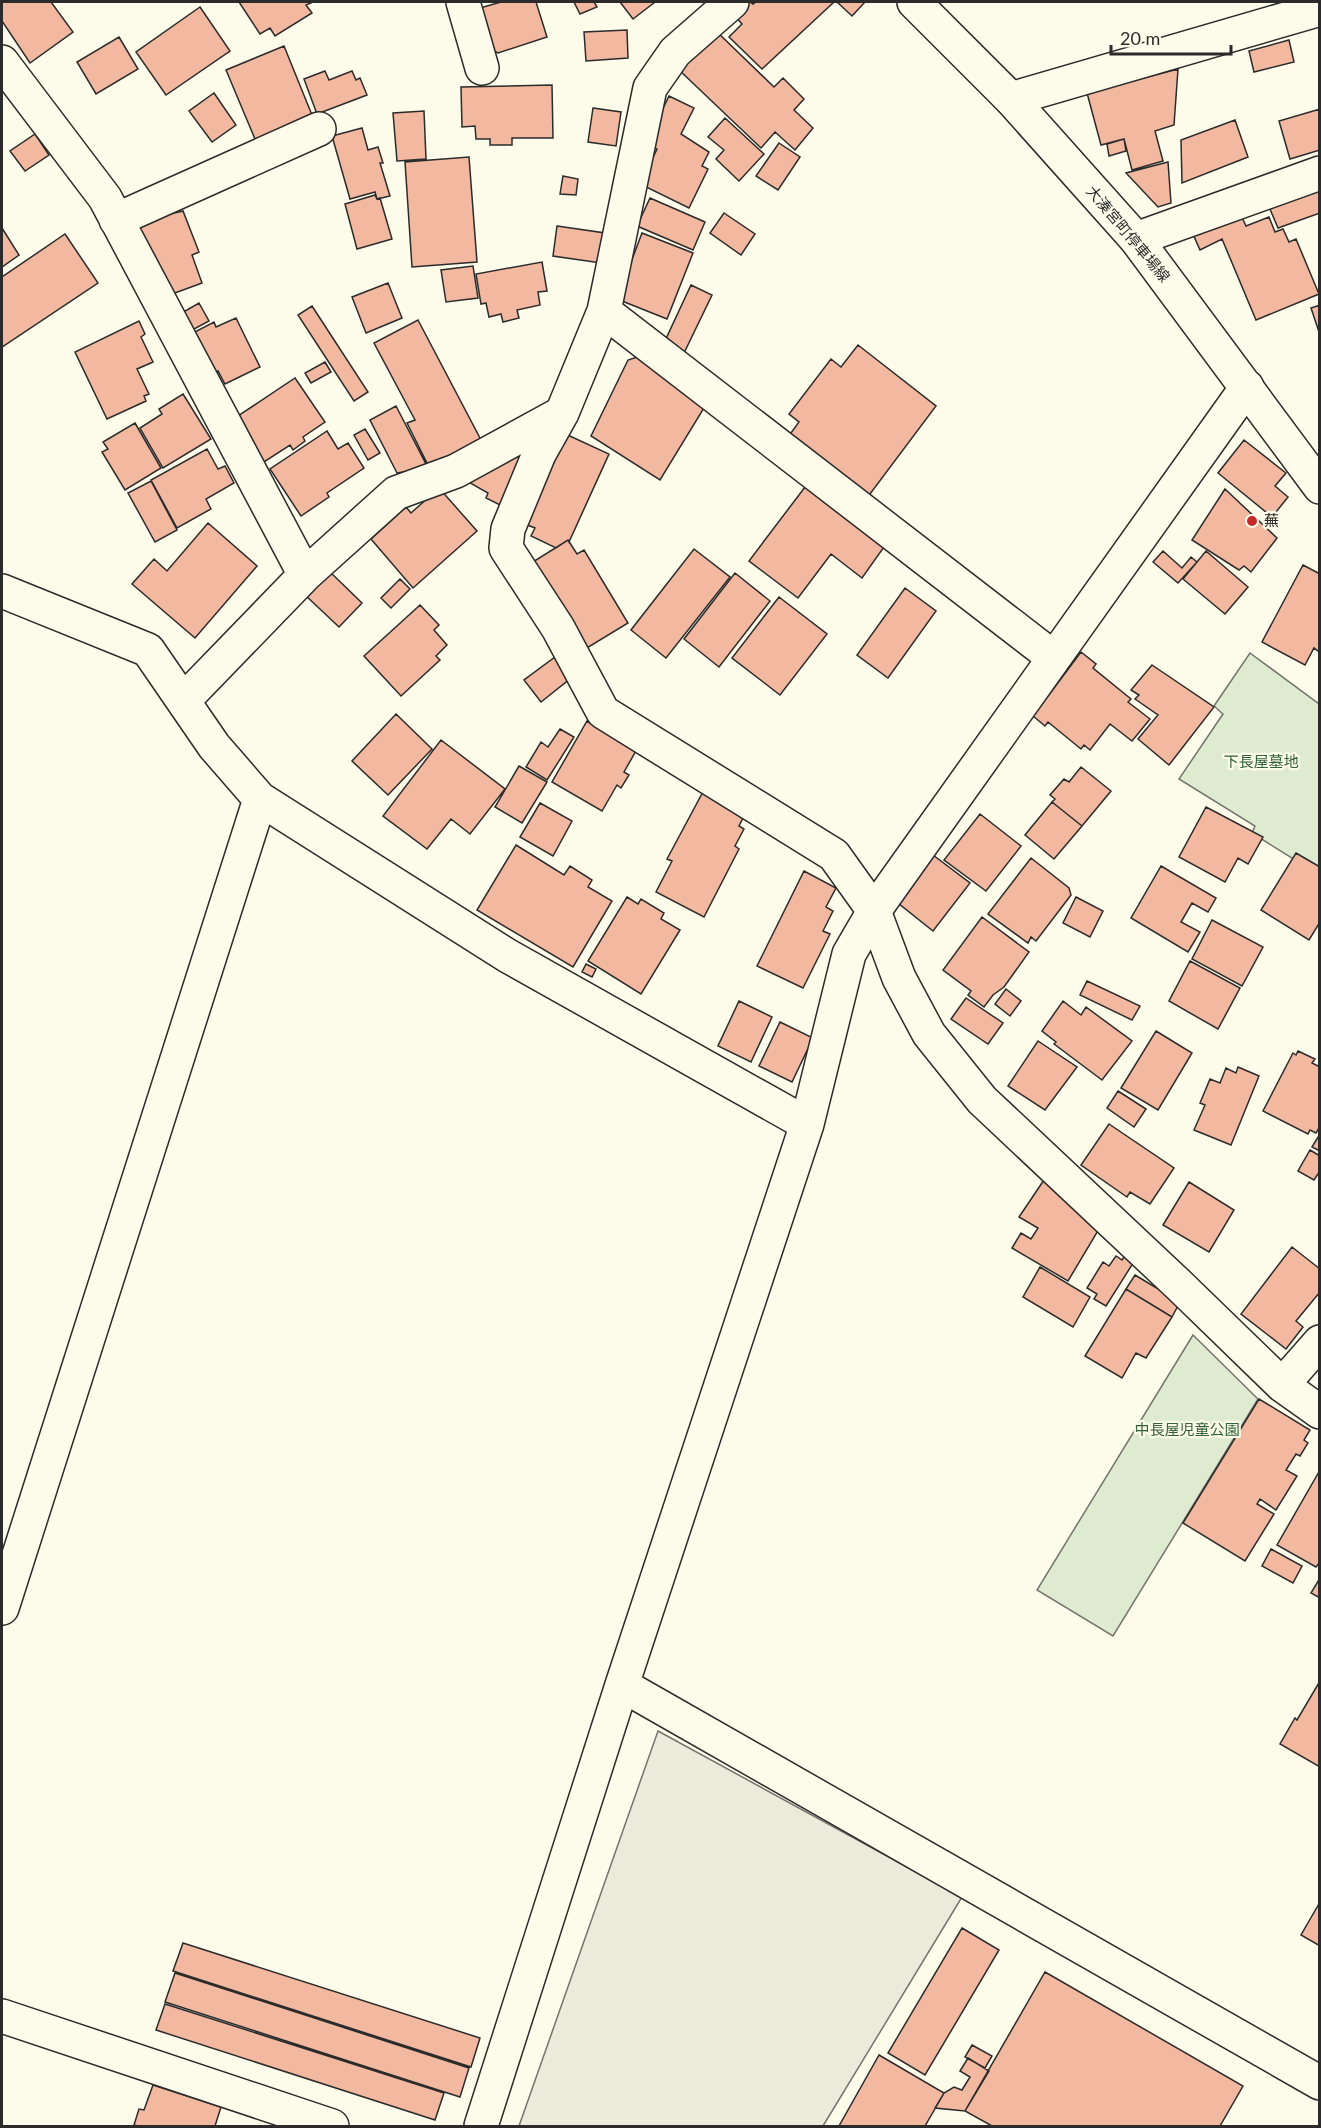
<svg xmlns="http://www.w3.org/2000/svg" width="1321" height="2128" viewBox="0 0 1321 2128" font-family="Lato,'Noto Sans JP',sans-serif">
<style>
.green{fill:#deebd1;stroke:#74746e;stroke-width:1.5}
.parking{fill:#eceadb;stroke:#74746e;stroke-width:1.5}
.building{fill:#f2b8a0;stroke:#2b2b2b;stroke-width:1.5}
.lines{fill:none;stroke-linecap:round;stroke-linejoin:round}
.minor-casing{stroke:#2b2b2b;stroke-width:36}
.secondary-casing{stroke:#2b2b2b;stroke-width:36}
.minor{stroke:#fdfbea;stroke-width:33}
.secondary{stroke:#fdfbea;stroke-width:33}
.poi-dot{fill:#c62828;stroke:#fdfbea;stroke-width:2}
.labels{text-anchor:middle;stroke-width:4.5;stroke-linejoin:round;paint-order:stroke}
.street-label{font-size:15px;fill:#2b2b2b;stroke:#fdfbea}
.poi-label{font-size:15px;fill:#2b2b2b;stroke:#fdfbea;text-anchor:start}
.park-label{font-size:15px;fill:#34623c;stroke:#fdfbea}
</style>
<rect width="100%" height="100%" fill="#fdfbea"/>
<path class="green" d="M1250 653 1319 704V875L1252 833 1255 826 1179 779 1223 714 1214 706Z
M1193 1335 1258 1399 1113 1636 1037 1590Z"/>
<path class="parking" d="M658 1731 962 1897 823 2126H519Z"/>
<path class="building" d="M2 2H51L73 32 30 63 2 21Z
M239 2H313L306 5 312 13 275 36 270 28 260 34Z
M501 2H536L547 37 498 53 494 51 480 8Z
M574 2H594L597 7 580 14Z
M620 2H655L633 19Z
M750 2 753 4 756 2H834L762 69 729 37 742 24 735 16Z
M837 2H865L852 16Z
M200 7 230 51 166 95 136 52Z
M714 29 774 87 783 78 804 99 794 110 813 128 795 150 775 132 761 148 677 68Z
M627 30 628 58 586 61 584 32Z
M119 37 138 69 96 94 77 62Z
M1289 40 1294 62 1254 72 1249 51Z
M284 46 312 115 255 139 226 70Z
M1178 69 1174 125 1155 131 1163 161 1132 170 1124 139 1101 145 1087 93Z
M325 71 329 80 352 71 356 80 360 78 367 95 317 114 304 79Z
M552 85 553 138H512V145H490V139H476L475 126 462 127 461 87Z
M214 93 236 125 212 142 189 111Z
M669 96 694 108 681 134 709 152 702 166 708 169 689 208 640 184 657 149 646 144Z
M593 108 621 112 616 146 588 142Z
M1320 109V150L1290 159 1279 121Z
M424 111 426 159 397 161 393 113Z
M725 118 764 154 739 181 716 159 724 150 708 137Z
M1235 120 1248 157 1182 183 1181 140Z
M362 128 368 150 378 147 383 163H380L390 196 377 199 375 192 350 199 332 136Z
M35 134 49 155 25 171 10 151Z
M1124 139 1126 151 1109 156 1107 144Z
M779 143 800 157 778 190 756 176Z
M469 157 477 262 412 267 405 162Z
M1168 162 1171 203 1158 207 1126 173Z
M563 176 578 179 576 195 560 194Z
M1320 183V213L1278 228 1267 202Z
M375 195 377 199 380 198 392 239 357 249 345 204Z
M650 198 705 222 693 250 637 226Z
M173 209 175 213 183 211 199 252 192 255 202 283 164 297 135 224Z
M1239 211 1246 226 1269 217 1275 232 1283 229 1289 242 1296 239 1319 294 1256 320 1222 239 1200 250 1193 234Z
M724 213 755 234 741 255 710 233Z
M557 226 605 233 601 263 553 256Z
M2 228 19 255 2 267Z
M642 233 693 253 667 319 617 299Z
M65 234 98 283 2 347V277Z
M542 262 547 291 538 292 540 305 517 310 519 318 503 322 501 314 489 317 486 303 481 304 476 274Z
M473 266 478 298 446 302 441 270Z
M388 283 402 318 366 333 352 297Z
M691 285 712 295 684 353 664 343Z
M199 303 209 321 183 335 173 318Z
M1320 305V335L1311 308Z
M312 306 368 392 354 401 298 315Z
M236 318 260 367 225 384 218 371 205 378 185 337 214 322 216 327Z
M418 320 481 440 429 467 407 423 415 420 374 343Z
M139 321 145 334 141 337 153 362 137 369 149 394 144 396 146 401 107 419 75 352Z
M858 345 936 406 867 498 788 437 799 422 789 414 831 359 841 367Z
M643 355 707 403 660 480 591 436 628 360Z
M325 362 331 372 311 383 305 373Z
M295 378 325 422 303 437 305 441 293 450 290 445 264 462 235 418Z
M183 394 211 439 163 468 140 428 162 414 159 409Z
M396 406 428 468 397 473 370 420Z
M135 423 161 468 125 490 102 452 108 449 103 442Z
M365 429 380 453 368 460 354 435Z
M327 431 338 449 348 443 364 468 327 493 329 497 301 516 270 469Z
M559 431 609 454 569 542 568 540 556 548 531 536 535 528 517 521Z
M1244 440 1286 473 1275 486 1288 497 1272 517 1218 473Z
M207 449 218 469 225 466 234 483 206 499 211 509 177 528 151 480Z
M501 453H525L500 505 486 498 488 493 465 480Z
M151 481 177 530 155 542 128 493Z
M805 487 884 547 862 578 831 554 798 598 749 561Z
M439 488 477 531 413 588 371 539 406 507 411 513Z
M1225 489 1277 538 1251 572 1244 566 1239 570 1192 540Z
M208 523 257 566 195 638 132 584 154 559 167 571Z
M568 540 577 554 584 550 628 623 582 651 528 565Z
M694 549 730 577 666 658 631 630Z
M1163 551 1182 568 1191 557 1197 562 1178 583 1153 562Z
M1206 551 1248 587 1225 614 1183 579Z
M1303 565 1320 574V647L1318 651 1314 648 1305 665 1262 642Z
M327 569 362 603 339 627 304 594Z
M735 573 770 601 719 667 684 639Z
M400 579 410 589 391 608 381 598Z
M905 588 936 611 888 678 857 655Z
M779 597 827 634 780 695 732 658Z
M420 605 439 625 434 630 447 645 436 656 440 660 401 696 364 656Z
M1081 652 1096 664 1093 668 1131 699 1128 702 1150 719 1132 741 1110 724 1090 750 1084 745 1081 749 1048 722 1045 726 1033 716Z
M555 657 571 678 541 702 524 680Z
M1152 665 1214 707 1169 765 1138 739 1158 715 1135 699 1139 695 1131 690Z
M396 714 432 749 388 795 352 761Z
M587 721 637 749 624 772 629 775 621 788 617 785 602 811 552 782Z
M560 729 574 737 547 780 526 767 541 742 548 747Z
M441 740 505 789 470 834 451 819 427 849 383 816Z
M519 766 547 782 522 823 495 807Z
M1081 767 1111 791 1082 826 1052 802 1055 799 1050 795 1064 779 1069 782Z
M704 790 746 812 739 826 744 829 735 846 739 849 704 917 656 892 672 861 667 859Z
M1052 802 1082 826 1054 859 1025 835Z
M540 803 572 821 553 856 520 837Z
M1206 807 1263 837 1248 864 1238 858 1225 882 1179 857Z
M980 814 1021 846 986 891 944 860Z
M516 845 564 875 570 866 592 880 588 887 612 901 573 967 477 910Z
M929 852 970 883 933 931 893 899Z
M1296 853 1320 867V922L1309 940 1261 910Z
M1031 858 1069 888 1071 895 1036 941 1031 937 1028 943 988 914Z
M1161 866 1216 898 1208 912 1192 903 1181 922 1200 932 1188 952 1131 918Z
M804 871 836 888 826 907 833 911 823 931 830 934 803 988 757 966Z
M627 897 638 904 641 899 664 913 661 919 680 930 641 994 588 961Z
M1076 897 1103 911 1090 937 1063 923Z
M982 917 1029 952 1004 987 993 995 984 1007 968 995 971 991 943 970Z
M1212 920 1263 947 1242 986 1192 959Z
M1190 961 1240 988 1218 1029 1169 1001Z
M586 964 596 969 592 977 582 972Z
M1087 981 1140 1006 1132 1020 1080 995Z
M1006 989 1021 1001 1010 1016 995 1004Z
M966 998 1003 1023 988 1044 951 1019Z
M739 1001 772 1017 751 1062 718 1046Z
M1063 1001 1081 1015 1086 1007 1132 1041 1102 1080 1054 1044 1056 1042 1042 1031Z
M780 1022 813 1038 792 1082 759 1066Z
M1156 1031 1192 1053 1158 1110 1121 1088Z
M1038 1041 1077 1067 1045 1110 1008 1086Z
M1298 1051 1315 1059 1312 1063 1320 1067V1126L1316 1133 1310 1130 1308 1134 1263 1111 1293 1053 1296 1055Z
M1238 1067 1259 1076 1231 1145 1194 1130 1205 1105 1200 1103 1210 1079 1220 1083 1226 1068 1236 1073Z
M1118 1091 1146 1109 1134 1127 1107 1108Z
M1109 1124 1174 1168 1150 1204 1130 1192 1127 1197 1081 1165Z
M1320 1134V1151L1312 1147Z
M1310 1150 1320 1156V1171L1314 1180 1298 1171Z
M1044 1180 1099 1229 1068 1281 1012 1248 1021 1233 1031 1239 1038 1228 1019 1217Z
M1189 1182 1234 1210 1209 1252 1163 1225Z
M1292 1247 1320 1269V1292L1296 1321 1303 1327 1286 1349 1241 1314Z
M1126 1254 1135 1260 1106 1306 1094 1299 1097 1294 1087 1288 1103 1262 1109 1266 1116 1256 1122 1260Z
M1040 1267 1090 1297 1073 1327 1023 1297Z
M1135 1275 1180 1302 1172 1317 1126 1289Z
M1126 1289 1172 1317 1146 1358 1136 1353 1122 1378 1085 1356Z
M1259 1399 1310 1430 1304 1440 1308 1443 1300 1456 1296 1454 1286 1470 1297 1476 1276 1510 1260 1499 1257 1504 1274 1514 1245 1561 1183 1523Z
M1320 1470V1562L1316 1567 1277 1545Z
M1271 1549 1302 1566 1293 1583 1262 1566Z
M1320 1578V1598L1311 1593Z
M1320 1681V1767L1280 1744 1295 1718 1297 1720Z
M1320 1902V1946L1301 1935Z
M962 1928 999 1950 925 2075 888 2053Z
M183 1943 480 2038 471 2067 173 1971Z
M1045 1972 1243 2086 1220 2126H992L965 2111Z
M175 1973 469 2068 460 2097 165 2002Z
M165 2004 444 2093 435 2120 156 2030Z
M972 2045 992 2056 985 2068 965 2057Z
M879 2055 944 2093 925 2126H839Z
M968 2058 989 2071 965 2111 935 2108 944 2093 954 2087 962 2090 970 2077 960 2071Z
M153 2085 221 2107 215 2126H138L134 2125 139 2109 144 2110Z"/>
<g class="lines">
<g class="minor-casing">
<path id="minor" d="M463 2 482 68
M732 2 675 52 650 88 604 311 562 413 539 454 508 529 506 548 558 628 603 712 834 855 874 911 899 978 929 1034 982 1100 1180 1286 1282 1385 1320 1412
M2 62 105 198 305 575 183 701
M1011 99 1320 9
M116 220 319 129
M1136 239 1320 173
M604 311 1054 658
M305 575 396 493 456 471 562 413
M2 591 148 650 214 746 260 799 508 956 807 1124
M1282 1385 1320 1342
M2 1608 260 799
M622 1685 1320 2083
M2 2016 332 2126
M481 2126 622 1685 807 1124 849 954 874 911 1247 387"/>
</g>
<g class="secondary-casing">
<path id="secondary" d="M914 2 1011 99 1136 239 1320 487"/>
</g>
<use href="#minor" class="minor"/>
<use href="#secondary" class="secondary"/>
</g>
<circle class="poi-dot" cx="1252" cy="521" r="6"/>
<g class="labels">
<g class="street-label">
<text transform="translate(1128 234) rotate(50)" y="5">大湊宮町停車場線</text>
</g>
<g class="poi-label">
<text x="1264" y="526">蕪</text>
</g>
<g class="park-label">
<text x="1261" y="767">下長屋墓地</text>
<text x="1187" y="1435">中長屋児童公園</text>
</g>
</g>
<rect width="1321" height="2128" fill="none" stroke="#2b2b2b" stroke-width="6"/>
<path d="M1111 45v9h120v-9" fill="none" stroke="#2b2b2b" stroke-width="3"/>
<text x="1120" y="45" font-size="18" fill="#2b2b2b" stroke="#fdfbea" stroke-width="4.5" paint-order="stroke">20 m</text>
</svg>
